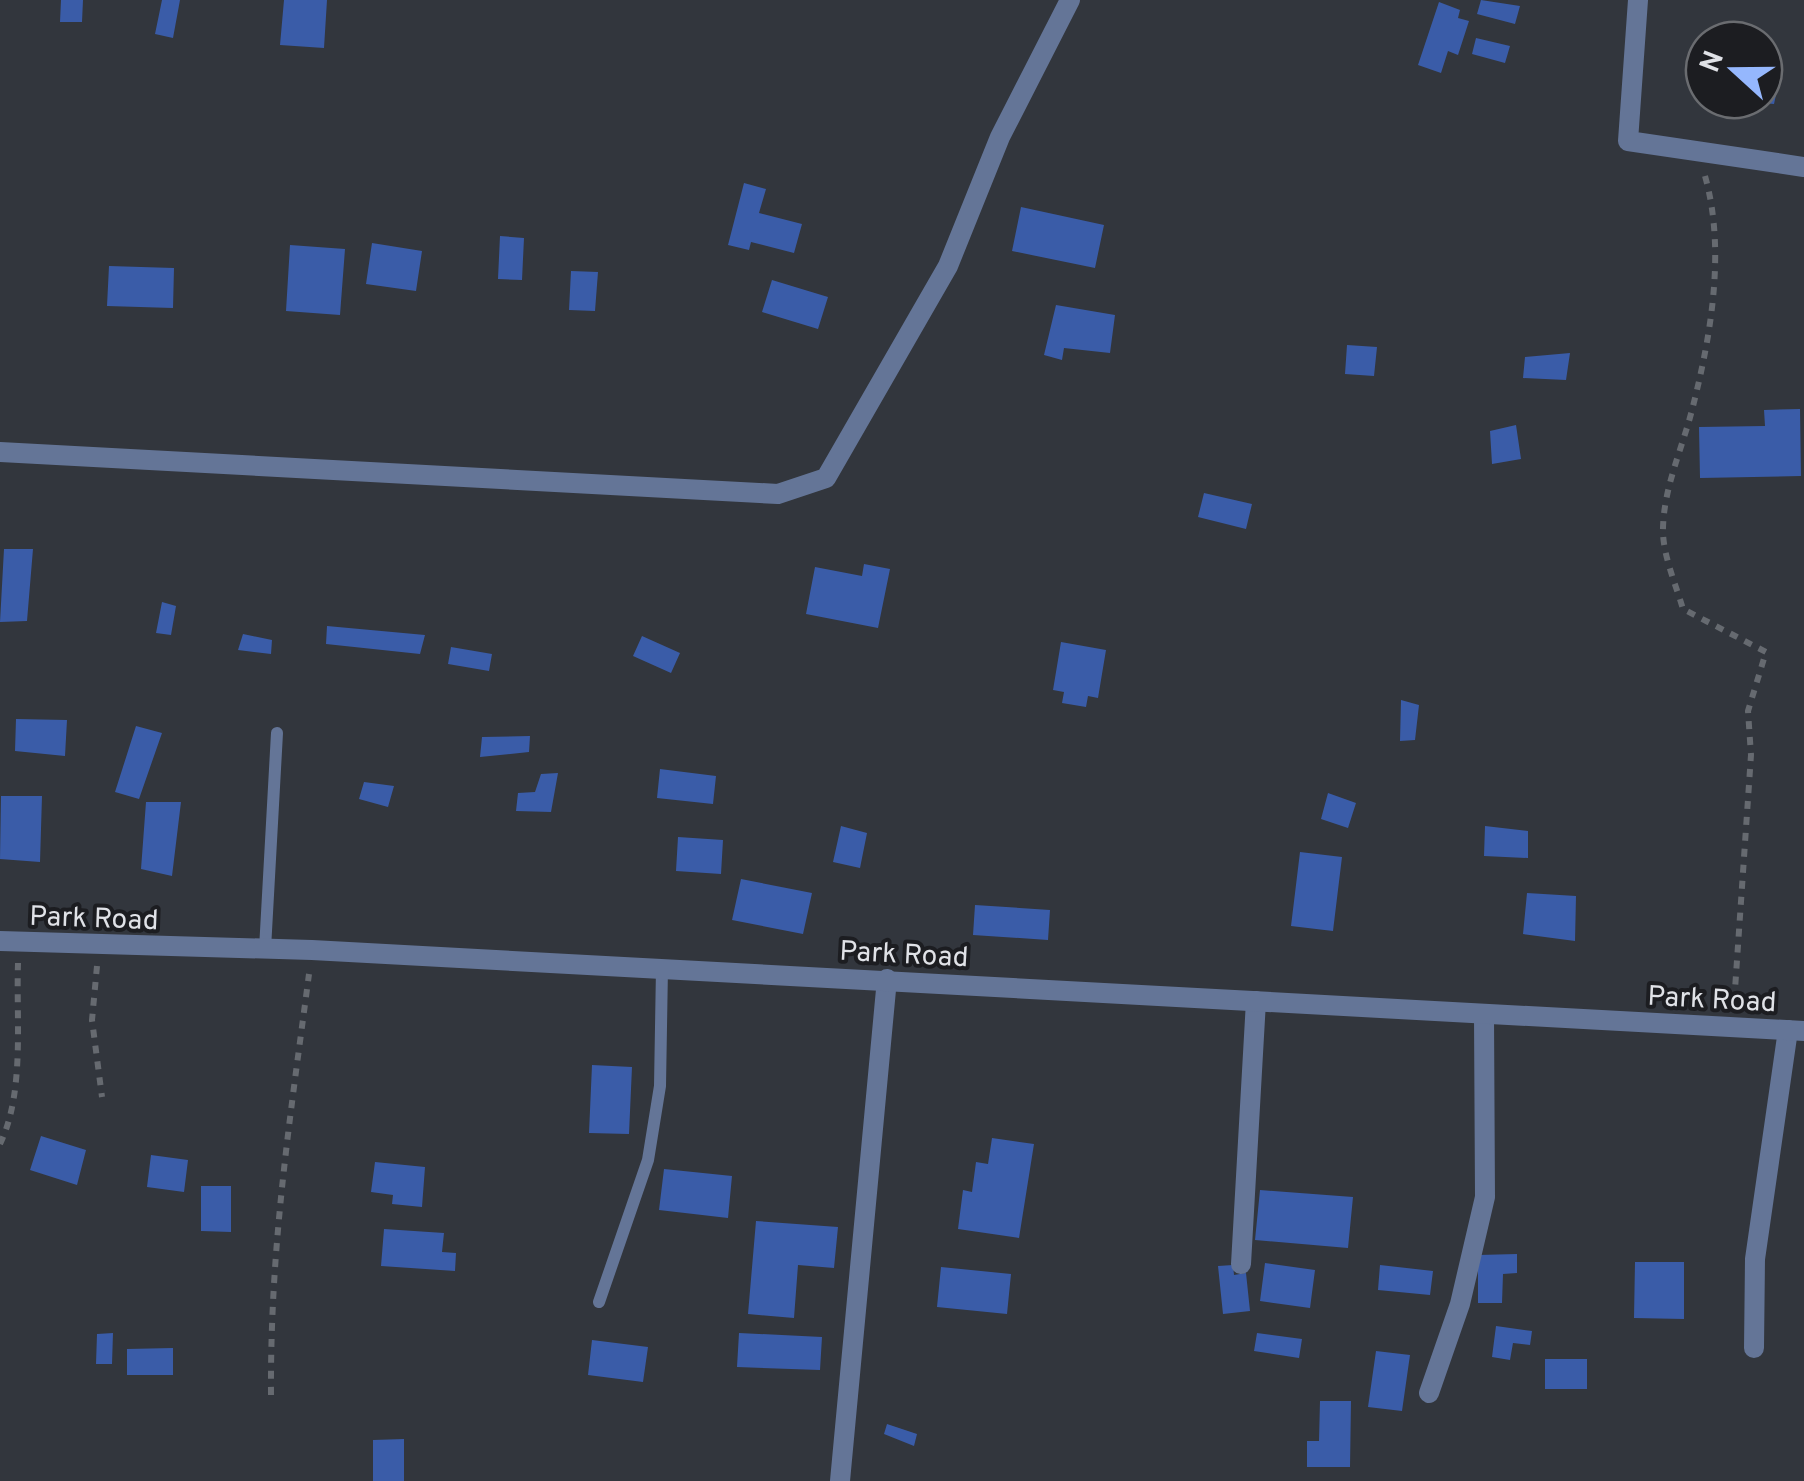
<svg xmlns="http://www.w3.org/2000/svg" width="1804" height="1481" viewBox="0 0 1804 1481" font-family="Overpass,sans-serif">
<style>
.building{fill:#3a5ca8}
.lines{fill:none;stroke-linecap:round;stroke-linejoin:round}
.path{stroke:#666a70;stroke-width:6;stroke-dasharray:8 8;stroke-linecap:butt}
.service{stroke:#647597;stroke-width:12}
.minor{stroke:#647597;stroke-width:20}
.tertiary{stroke:#647597;stroke-width:20}
.labels{text-anchor:middle;stroke-width:8;stroke-linejoin:round;paint-order:stroke}
.street-label{font-size:28px;fill:#e0e2e7;stroke:#1c1d21}
</style>
<rect width="100%" height="100%" fill="#32363d"/>
<path class="building" d="M61 0H83L82 22H60Z
M162 0H180L173 38 155 34Z
M284 0H327L324 48 280 45Z
M1481 0 1520 6 1515 24 1477 14Z
M1439 2 1460 10 1458 18 1469 21 1458 55 1448 51 1441 73 1418 65Z
M1476 38 1510 46 1505 63 1472 54Z
M1764 70 1781 72 1774 104 1764 103Z
M744 183 766 189 759 213 802 224 794 253 751 242 749 250 728 245Z
M1021 207 1104 225 1095 268 1012 251Z
M500 236 524 238 522 280 498 279Z
M372 243 422 251 416 291 366 284Z
M290 245 345 249 340 315 286 311Z
M109 266 174 268 173 308 107 306Z
M571 271 598 272 595 311 569 310Z
M772 280 828 297 818 329 762 312Z
M1056 305 1115 315 1110 353 1064 348 1062 360 1044 355Z
M1347 345 1377 347 1374 376 1345 374Z
M1570 353 1566 380 1523 378 1525 357Z
M1800 409 1801 476 1700 478 1699 427 1765 426 1764 410Z
M1516 425 1521 459 1492 464 1490 431Z
M1204 493 1252 504 1246 529 1198 517Z
M4 549H33L27 621 0 622Z
M864 564 890 569 878 628 806 614 815 567 862 576Z
M162 602 176 606 171 635 156 633Z
M327 626 425 635 420 654 326 644Z
M243 634 272 640 271 654 238 650Z
M642 636 680 653 671 673 633 656Z
M1061 642 1106 650 1098 698 1088 696 1086 707 1062 703 1064 692 1053 690Z
M451 647 492 654 489 671 448 664Z
M1401 700 1419 705 1415 740 1400 741Z
M16 719 67 720 65 756 15 751Z
M136 726 162 733 139 799 115 792Z
M530 736 529 752 480 757 482 737Z
M660 769 716 776 713 804 657 798Z
M558 773 551 812 516 811 518 793 535 792 541 774Z
M364 782 394 786 388 807 359 799Z
M1328 793 1356 803 1348 828 1321 819Z
M1 796H42L40 862 0 859Z
M146 802H181L172 876 141 869Z
M841 826 867 833 860 868 833 862Z
M1485 826 1528 831V858L1484 856Z
M678 837 723 840 721 874 676 871Z
M1300 852 1342 857 1333 931 1291 926Z
M741 879 812 893 803 934 732 920Z
M1527 893 1576 896 1575 941 1523 934Z
M975 905 1050 910 1048 940 973 935Z
M592 1065 632 1067 629 1134 589 1133Z
M41 1136 86 1150 77 1185 30 1170Z
M992 1138 1034 1144 1019 1238 958 1229 963 1190 972 1192 976 1162 988 1164Z
M151 1155 188 1160 184 1192 147 1187Z
M375 1162 425 1167 422 1207 392 1204 393 1195 371 1192Z
M664 1169 732 1176 728 1218 659 1210Z
M201 1186H231V1232L201 1231Z
M1260 1190 1353 1197 1348 1248 1255 1240Z
M756 1221 838 1227 834 1268 798 1265 794 1318 748 1314Z
M384 1229 444 1233 442 1252 456 1253 455 1271 381 1266Z
M1517 1254V1273L1503 1274 1502 1303H1478V1255Z
M1635 1262H1684V1319L1634 1318Z
M1265 1263 1315 1270 1310 1308 1260 1301Z
M1233 1265 1234 1275 1246 1273 1250 1311 1223 1314 1218 1266Z
M1380 1265 1433 1271 1430 1295 1378 1290Z
M941 1267 1011 1274 1007 1314 937 1307Z
M1496 1326 1532 1331 1530 1345 1513 1343 1510 1360 1492 1357Z
M113 1333 112 1364H96L97 1334Z
M739 1333 822 1337 820 1370 737 1367Z
M1257 1333 1302 1339 1299 1358 1254 1351Z
M592 1340 648 1347 643 1382 588 1375Z
M173 1348V1375H127V1349Z
M1376 1351 1410 1355 1402 1411 1368 1407Z
M1545 1359H1587V1389H1545Z
M1320 1401H1351L1350 1467H1307V1441H1319Z
M887 1424 917 1434 914 1446 884 1434Z
M404 1439V1481H373V1440Z"/>
<g class="lines">
<path class="path" d="M1705 176C1726 250 1711 336 1692 410 1682 449 1664 487 1663 528 1662 553 1676 585 1683 609L1766 652 1748 711 1751 755 1734 1004
M97 966 92 1020 102 1097
M0 1144C25 1092 16 1020 18 963
M271 1395C270 1246 290 1119 309 974"/>
<path class="service" d="M265 949 277 733
M599 1302 648 1160 660 1086 662 968"/>
<path class="minor" d="M1638 0 1628 141 1804 167
M0 452 778 494 826 478 948 266 1000 137 1070 0
M1241 1264 1256 1001
M1754 1348 1755 1259 1788 1030
M1429 1393 1460 1304 1485 1197 1484 1016
M840 1481 887 979"/>
<path class="tertiary" d="M0 941 312 950 1804 1031"/>
</g>
<g class="labels">
<g class="street-label">
<text transform="translate(94 917) rotate(2)" y="10">Park Road</text>
<text transform="translate(904 953) rotate(3)" y="10">Park Road</text>
<text transform="translate(1712 998) rotate(3)" y="10">Park Road</text>
</g>
</g>
<g transform="translate(1734 70) rotate(291)"><circle r="48" fill="#1c1d21" stroke="#6a6c70" stroke-width="2.5"/>
<path d="M0-8L18 38L0 25L-18 38Z" fill="#95b7fd"/>
<text y="-15" font-size="28" font-weight="bold" text-anchor="middle" fill="#e0e2e7">N</text>
</g>
</svg>
